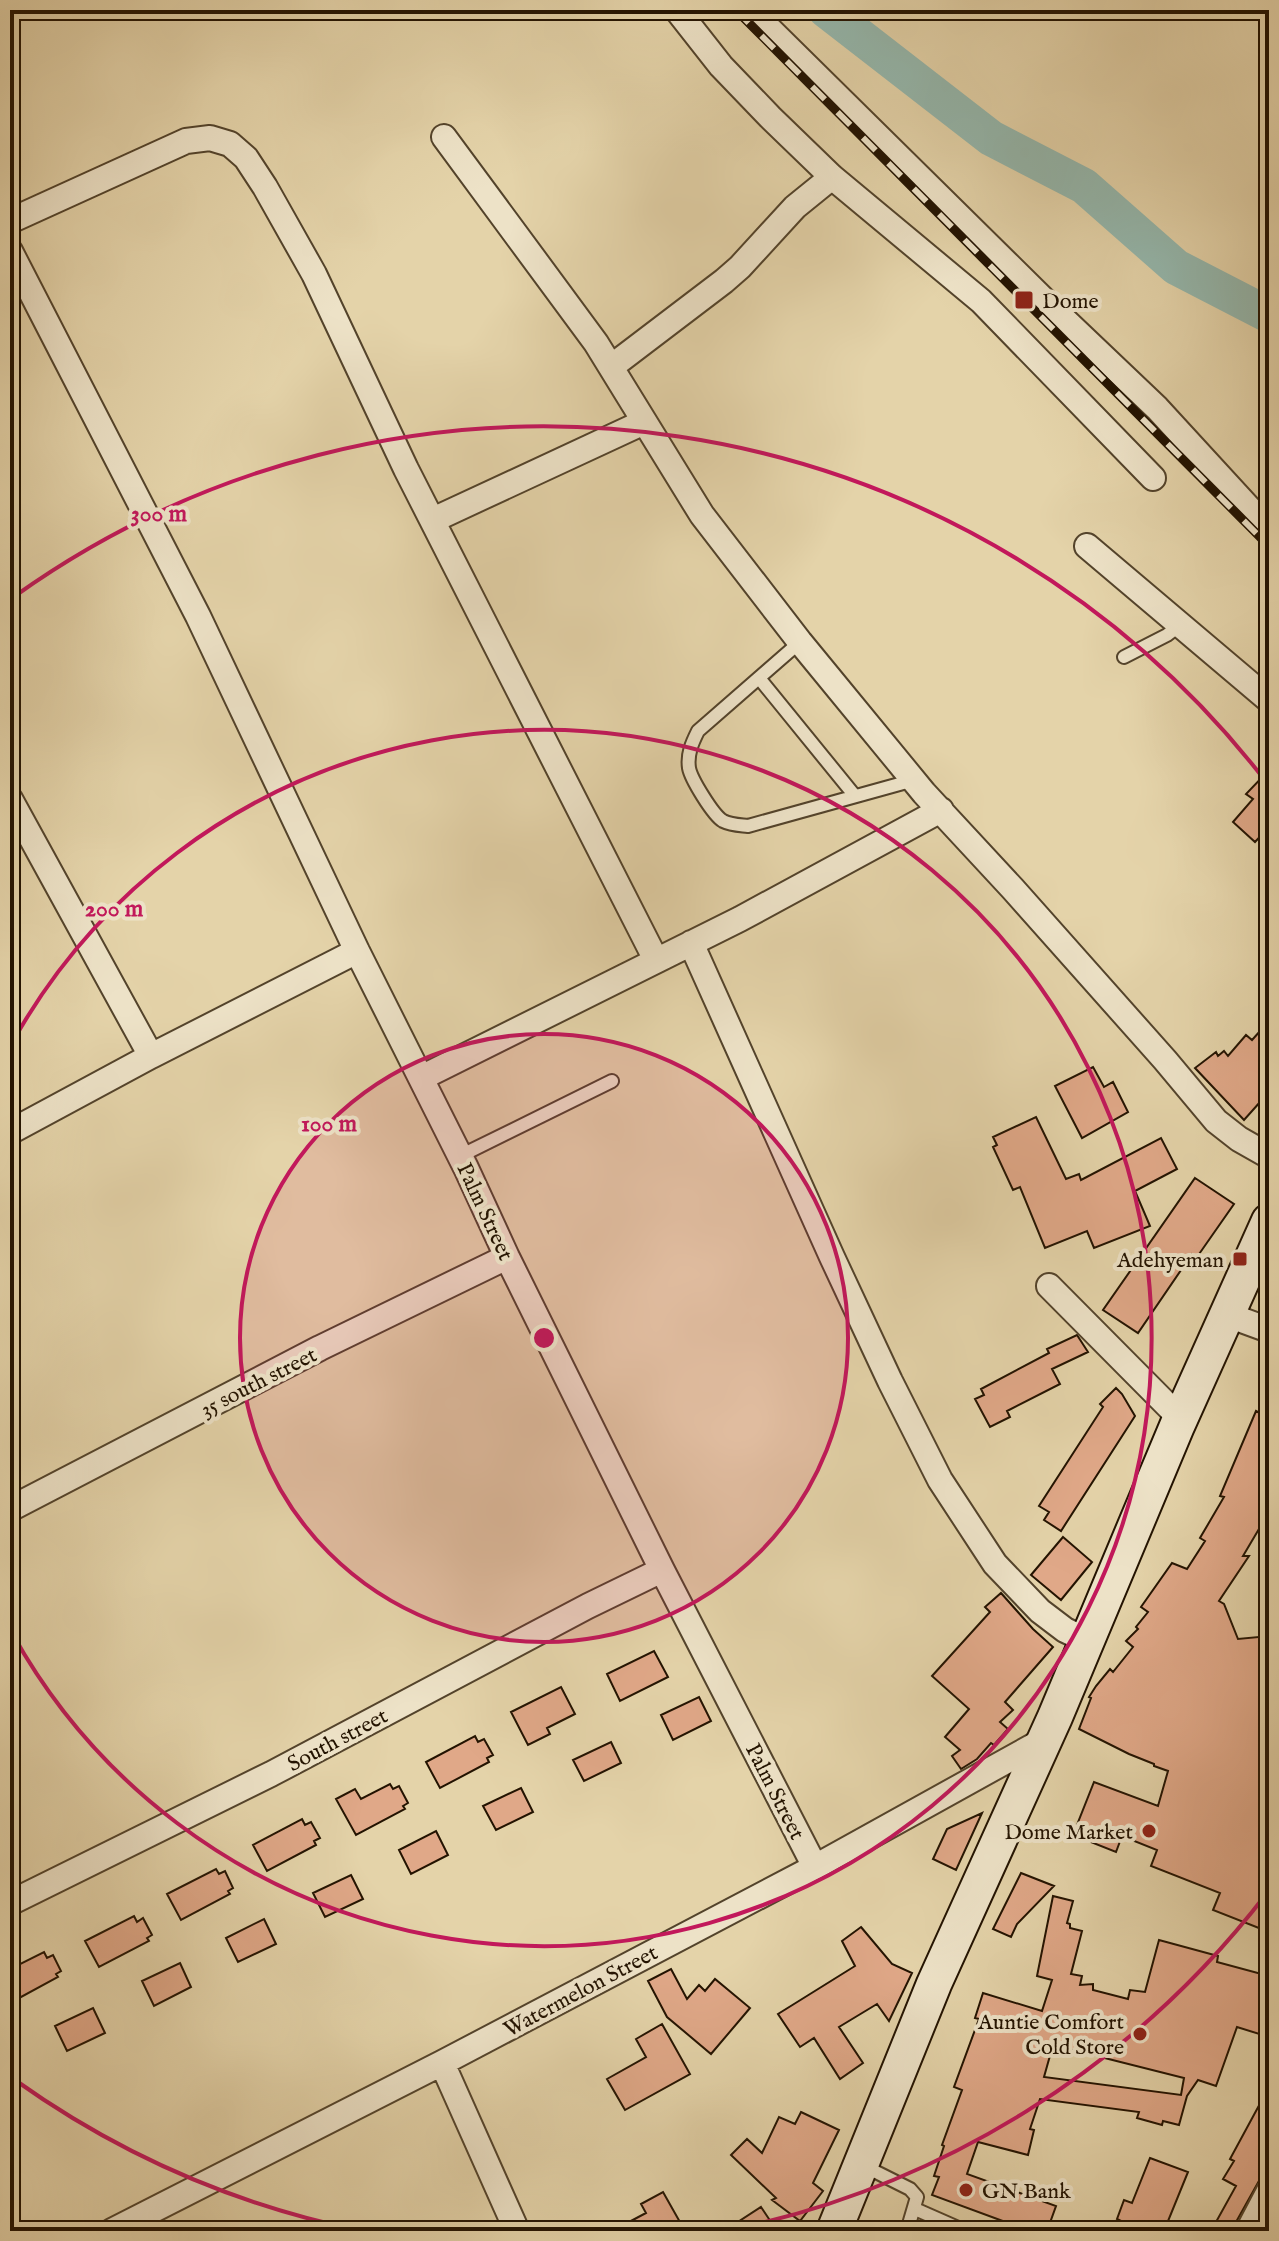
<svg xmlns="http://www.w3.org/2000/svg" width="1279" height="2241" viewBox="0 0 1279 2241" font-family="'IM FELL English',serif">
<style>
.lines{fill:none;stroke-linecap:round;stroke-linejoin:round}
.river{stroke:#95b7ac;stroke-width:36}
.building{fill:#e0a888;stroke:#231301;stroke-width:2;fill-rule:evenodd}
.lane-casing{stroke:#53432b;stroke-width:16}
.street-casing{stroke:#53432b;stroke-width:28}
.secondary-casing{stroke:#231301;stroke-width:38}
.path{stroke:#231301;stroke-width:4;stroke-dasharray:6 4;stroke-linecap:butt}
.lane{stroke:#ede2c7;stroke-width:12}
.street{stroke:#ede2c7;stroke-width:24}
.secondary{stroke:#ede2c7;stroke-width:34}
.rail-casing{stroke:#231301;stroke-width:9}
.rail{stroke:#ede2c7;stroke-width:6;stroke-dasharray:18;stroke-linecap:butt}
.ring{fill:none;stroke:#c2185b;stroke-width:4}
.poi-dot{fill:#8f2418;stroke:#ede2c7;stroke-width:3}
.labels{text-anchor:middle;stroke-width:8;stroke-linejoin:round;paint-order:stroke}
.poi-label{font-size:22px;fill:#231301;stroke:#ede2c7;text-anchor:end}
.street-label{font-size:22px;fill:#231301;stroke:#ede2c7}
.centre{fill:#c2185b;stroke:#ede2c7;stroke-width:4}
.ring-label{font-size:24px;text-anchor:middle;font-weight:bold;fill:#c2185b;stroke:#ede2c7;stroke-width:8;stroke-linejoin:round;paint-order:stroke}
</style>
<rect width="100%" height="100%" fill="#e4d3a9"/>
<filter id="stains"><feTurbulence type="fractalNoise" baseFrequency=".0025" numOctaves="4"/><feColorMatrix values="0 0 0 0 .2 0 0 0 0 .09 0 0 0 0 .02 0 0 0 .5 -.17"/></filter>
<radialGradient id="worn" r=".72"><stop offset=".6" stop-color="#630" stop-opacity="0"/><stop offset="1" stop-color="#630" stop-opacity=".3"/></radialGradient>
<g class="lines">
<path class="river" d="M826 10 991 138 1084 186 1176 267 1269 315"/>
</g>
<path class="building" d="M1269 770V827L1255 842 1233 822 1253 799 1246 794Z
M1269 1021V1092L1244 1120 1195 1068 1216 1052 1218 1056 1224 1051 1228 1056 1246 1035 1252 1040Z
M1093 1067 1104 1087 1113 1082 1128 1112 1082 1138 1055 1086Z
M1036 1117 1066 1179 1079 1174 1081 1180 1161 1138 1177 1169 1135 1191 1150 1226 1094 1248 1087 1231 1045 1248 1020 1187 1013 1190 993 1147 997 1145 993 1137Z
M1195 1178 1234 1204 1197 1257 1192 1254 1138 1333 1103 1310Z
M1077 1335 1088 1352 1052 1369 1060 1384 1007 1411 1010 1417 990 1427 975 1399 984 1395 981 1389 1049 1353 1047 1349Z
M1116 1388 1122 1394 1135 1416 1061 1531 1044 1520 1049 1512 1039 1506 1103 1407 1100 1404Z
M1256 1411 1269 1418V1512L1243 1556H1249L1219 1601 1224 1604 1238 1639 1269 1636V1932L1213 1910 1220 1893 1151 1866 1157 1850 1122 1836 1116 1852 1073 1835 1094 1782 1158 1806 1168 1771 1154 1766V1764L1129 1754 1079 1729 1091 1698 1089 1697 1096 1686 1110 1669 1113 1672 1133 1647 1126 1641 1138 1629 1136 1627 1148 1612 1141 1607 1172 1563 1187 1569 1205 1541 1200 1538 1224 1497 1220 1496Z
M1063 1537 1092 1562 1061 1600 1031 1575Z
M1001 1593 1033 1629 1053 1647 1005 1702 1013 1710 1000 1722 1008 1729 994 1745 991 1743 977 1759 961 1769 952 1756 960 1750 945 1737 969 1709 932 1676 990 1612 985 1607Z
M654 1651 668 1677 620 1701 607 1674Z
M561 1687 575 1714 547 1728 550 1734 528 1745 511 1712Z
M699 1697 711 1721 673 1740 661 1715Z
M475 1736 478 1742 484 1739 493 1755 487 1758 489 1762 440 1788 426 1762Z
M611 1742 621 1763 584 1781 573 1760Z
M390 1784 393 1789 399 1786 408 1803 403 1806 405 1809 356 1835 336 1799 355 1789 361 1799Z
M521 1788 533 1812 496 1830 483 1806Z
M982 1813 956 1870 933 1859 947 1829Z
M302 1819 305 1825 311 1822 320 1838 314 1841 316 1845 267 1871 253 1845Z
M436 1831 448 1855 411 1874 399 1850Z
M216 1869 219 1874 225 1871 233 1888 228 1891 230 1894 181 1920 167 1894Z
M1021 1873 1054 1886 1017 1924 1011 1937 993 1929Z
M351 1875 363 1899 325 1917 313 1893Z
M1053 1896 1073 1901 1067 1923 1070 1924V1928L1082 1931 1071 1974 1082 1976 1080 1985 1093 1984V1990L1128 1999 1130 1990 1145 1992 1159 1940 1218 1956 1217 1962 1269 1976V2037L1237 2027 1216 2086 1198 2080 1187 2096 1179 2125 1163 2121 1162 2125 1137 2118 1139 2112 1040 2099 1030 2129 1034 2130 1028 2155 978 2142 967 2174 1056 2206 1047 2231H1030L932 2195 939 2177 934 2176 944 2146 942 2145 962 2090 954 2087 979 2019 975 2018 983 1993 1042 2011 1052 1980 1037 1976ZM1053 2045 1184 2078 1181 2095 1044 2077Z
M134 1916 137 1922 143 1918 152 1935 147 1938 149 1941 99 1967 85 1941Z
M264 1919 276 1944 238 1962 226 1938Z
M861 1927 892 1964 912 1973 889 2021 877 2004 839 2027 863 2063 840 2079 814 2038 800 2047 778 2014 855 1966 842 1941Z
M44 1952 47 1958 53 1955 61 1971 56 1974 58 1977 10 2003V1969Z
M180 1963 191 1987 154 2006 142 1981Z
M671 1969 687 1999 699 1985 705 1991 715 1979 750 2008 711 2054 667 2017 648 1981Z
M93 2008 105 2033 67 2051 55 2026Z
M662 2024 690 2074 625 2110 607 2079 646 2057 636 2039Z
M1269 2087V2163L1231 2231H1211L1236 2186 1223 2179 1234 2161 1230 2159Z
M801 2112 839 2130 813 2183 823 2191 800 2221 772 2200 776 2198 731 2155 747 2139 762 2153 779 2117 795 2124Z
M1150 2158 1188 2172 1164 2231H1141L1117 2219 1124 2200 1132 2203Z
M663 2192 685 2231H612L646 2213 641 2204Z
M761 2207 777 2231H724Z"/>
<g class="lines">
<g class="lane-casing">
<path id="lane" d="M800 642 698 731C692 743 687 754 689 768 691 779 713 815 723 821 731 825 739 825 748 826L914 780
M1124 657 1167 635 1180 625
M759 678 855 796
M460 1156 612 1081
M864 2166 910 2189 917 2197 907 2231
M915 2209 965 2231"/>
</g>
<g class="street-casing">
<path id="street" d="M10 10H11
M677 10 721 66 770 117 832 177 981 301 1153 478
M750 10 1052 308 1157 408 1269 530
M444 137 596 343 702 515 800 642 924 793 1013 889 1165 1060 1216 1121 1239 1139 1269 1156
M10 221 186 141 210 138 230 144 246 158 265 187 314 274 406 469 656 960
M10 251 198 616 357 951 466 1168 507 1257 662 1570 815 1867
M611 367 724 281 740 267 795 207 832 177
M433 520 644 422
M1087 546 1269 700
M10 799 151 1056
M691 943 832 1257 890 1381 940 1480 995 1564 1040 1611 1065 1630 1086 1640
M421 1078 740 919 941 810
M10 1132 151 1056 357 951
M1049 1286 1181 1419
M1228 1315 1269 1330
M10 1509 320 1348 507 1257
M10 1903 271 1774 588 1606 662 1570
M442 2063 517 2231
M112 2231 442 2063 815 1867 1044 1740
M1248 2231 1269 2191"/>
</g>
<g class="secondary-casing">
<path id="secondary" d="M834 2231 934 1984 1055 1717 1177 1426 1269 1221"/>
</g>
<path class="path" d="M1265 10 1269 12"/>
<use href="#lane" class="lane"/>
<use href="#street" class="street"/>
<use href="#secondary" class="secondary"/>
<g class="rail-casing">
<path id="rail" d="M736 10 1269 546"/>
</g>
<use href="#rail" class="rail"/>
</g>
<circle cx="544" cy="1338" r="304" fill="#c2185b" fill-opacity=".12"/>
<g class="ring">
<circle cx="544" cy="1338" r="304"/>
<path d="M12 1043A608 608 0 1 1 12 1633"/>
<path d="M1267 1893A911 911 0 0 1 726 2231M362 2231A911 911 0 0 1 15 2080M15 596A911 911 0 0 1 1267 783"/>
</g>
<g class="poi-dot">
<rect x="1014" y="290" width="20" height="20" rx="4"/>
<rect x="1232" y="1251" width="16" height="16" rx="4"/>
<circle cx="1149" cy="1831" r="8"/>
<circle cx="1140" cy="2034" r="8"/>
<circle cx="966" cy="2190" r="8"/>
</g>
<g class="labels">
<g class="poi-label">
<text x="1042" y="308" text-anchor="start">Dome</text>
<text x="1224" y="1267">Adehyeman</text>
<text x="1133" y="1839">Dome Market</text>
<text x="1124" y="2029">Auntie Comfort<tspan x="1124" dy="25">Cold Store</tspan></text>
<text x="982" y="2198" text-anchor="start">GN Bank</text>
</g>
<g class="street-label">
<text transform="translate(486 1211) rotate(65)" y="8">Palm Street</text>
<text transform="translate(258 1381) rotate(-27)" y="8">35 south street</text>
<text transform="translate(337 1739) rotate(-28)" y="8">South street</text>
<text transform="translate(776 1791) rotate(63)" y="8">Palm Street</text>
<text transform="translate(580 1990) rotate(-28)" y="8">Watermelon Street</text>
</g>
</g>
<circle cx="544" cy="1338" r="12" class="centre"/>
<g class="ring-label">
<text x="159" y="521">300 m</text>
<text x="114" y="916">200 m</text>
<text x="329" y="1131">100 m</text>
</g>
<rect width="1279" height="2241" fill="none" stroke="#e4d3a9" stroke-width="40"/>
<rect x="12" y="12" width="1255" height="2217" fill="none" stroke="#231301" stroke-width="4"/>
<rect x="20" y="20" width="1239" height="2201" fill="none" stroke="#231301" stroke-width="2"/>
<rect width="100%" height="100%" filter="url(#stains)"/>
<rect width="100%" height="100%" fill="url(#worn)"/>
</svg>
